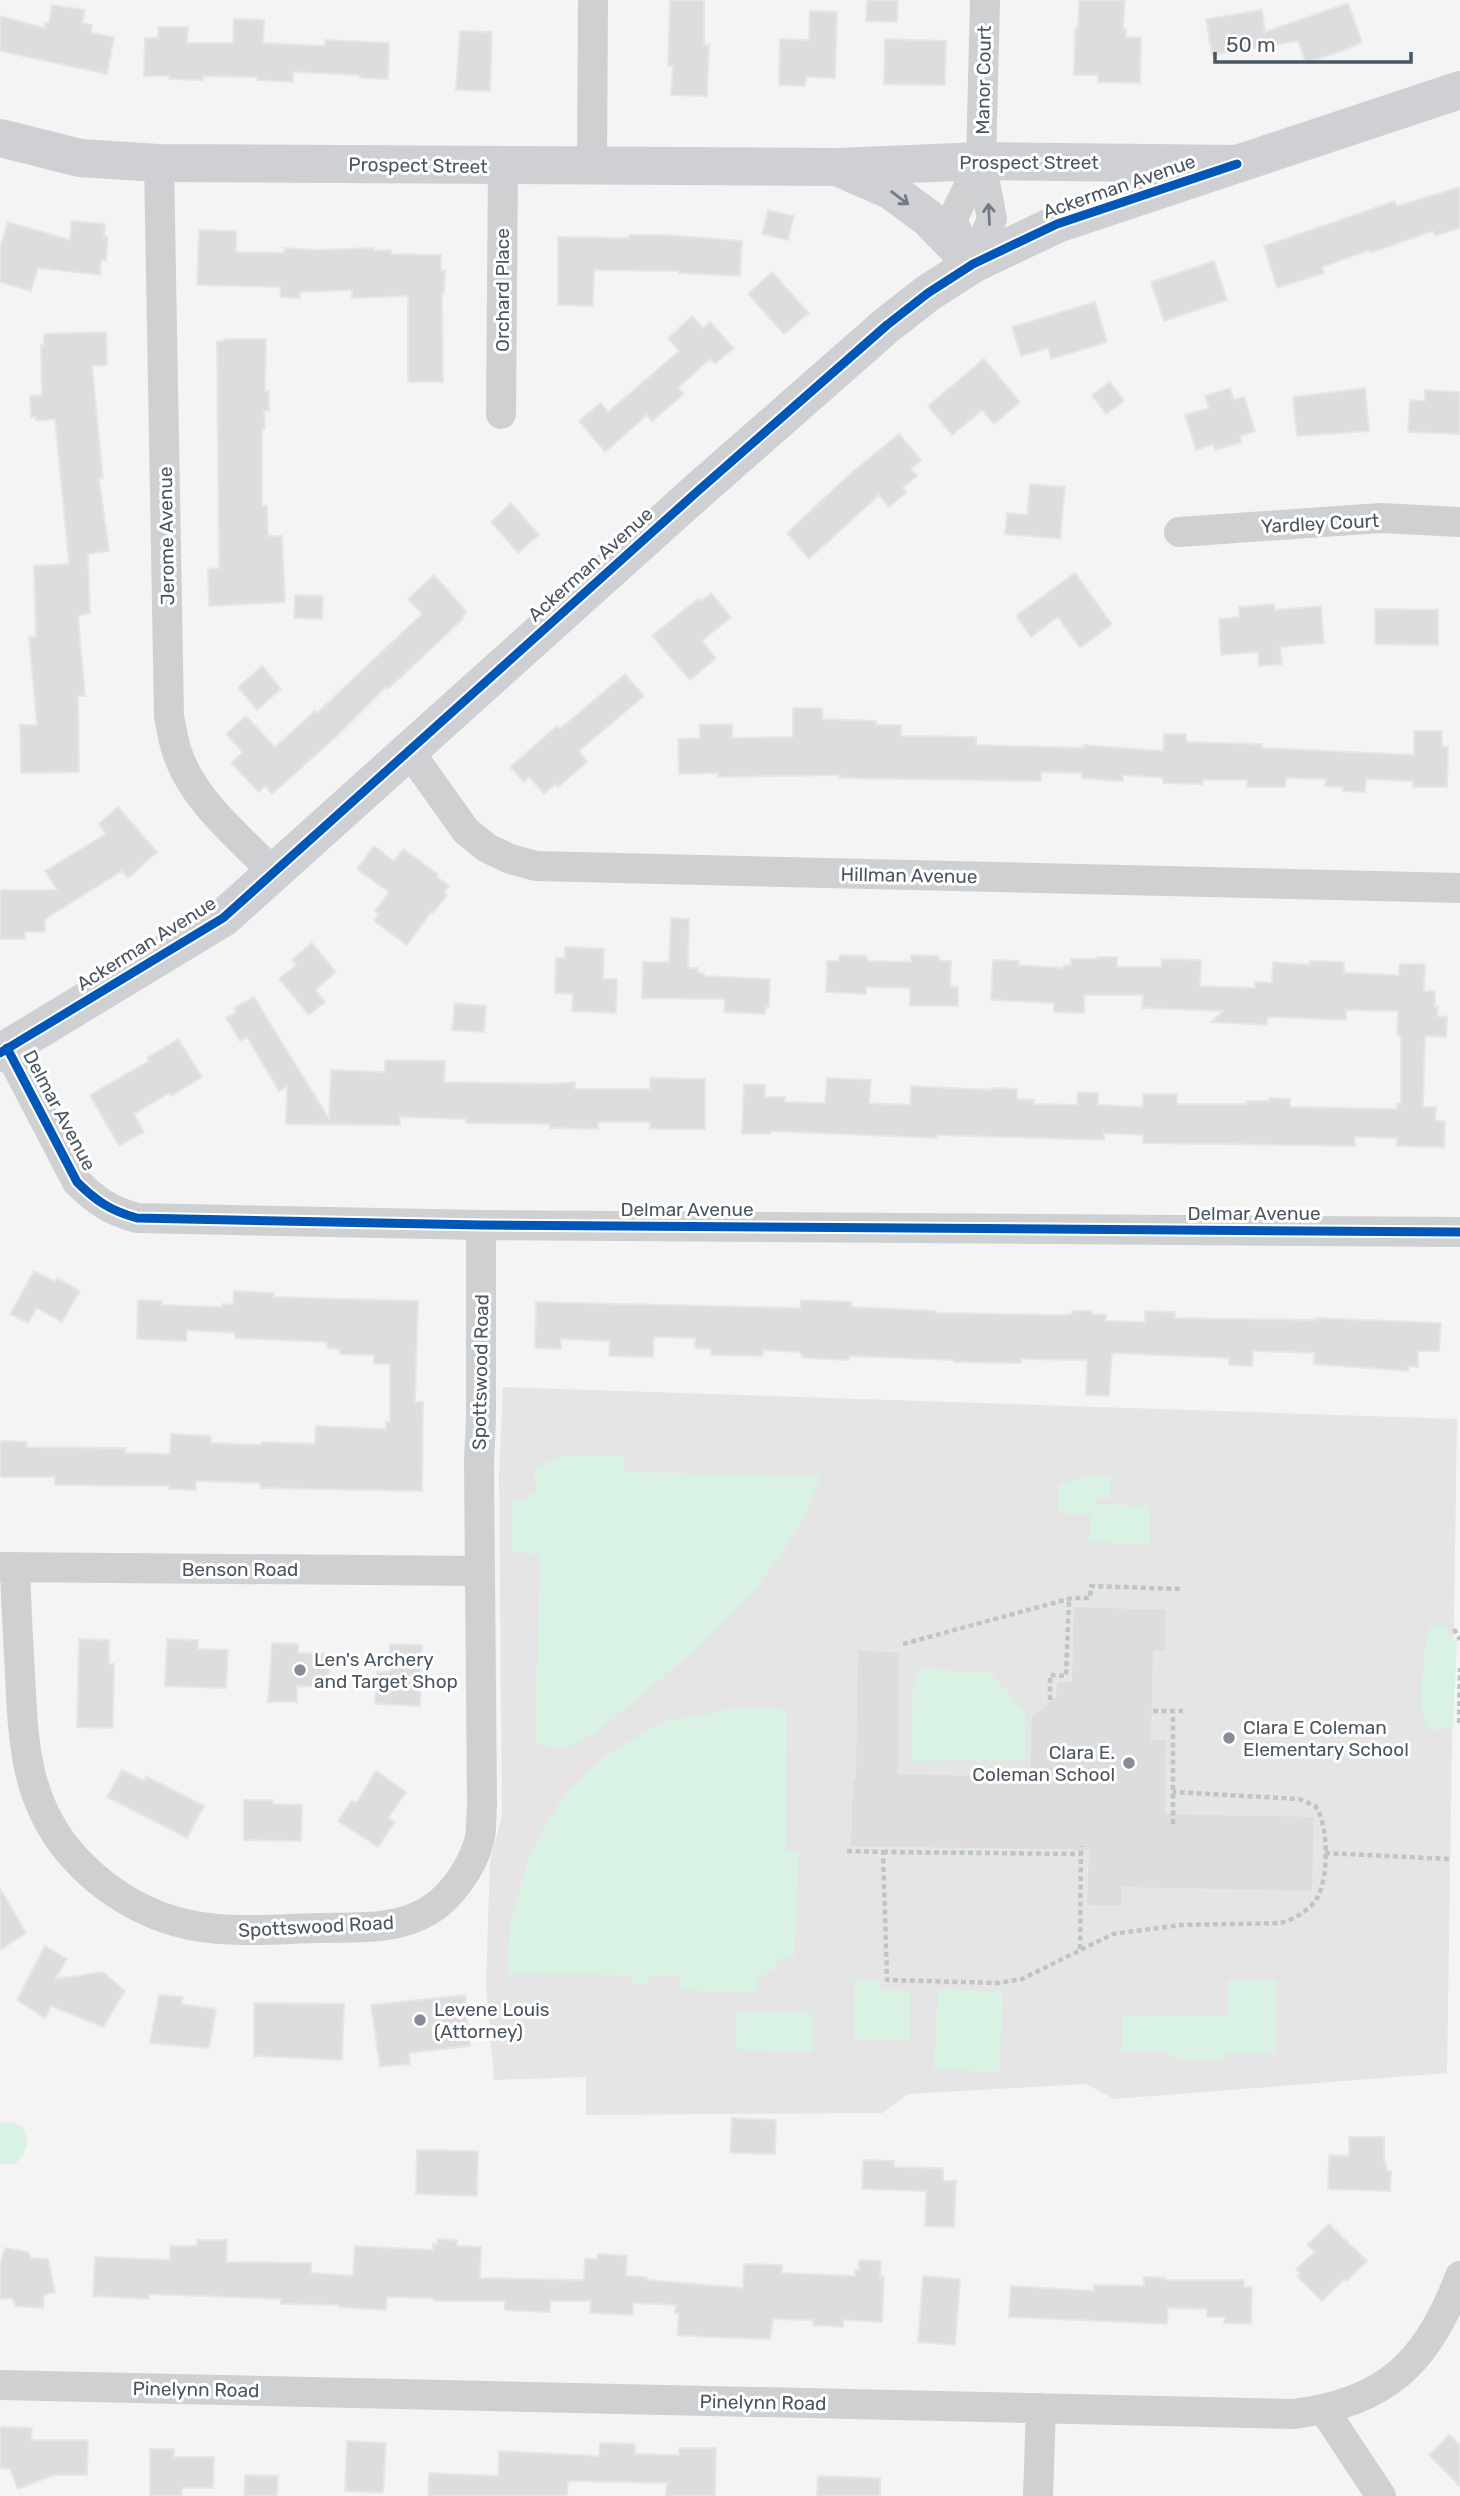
<svg xmlns="http://www.w3.org/2000/svg" width="1460" height="2496" viewBox="0 0 1460 2496" font-family="Rubik,sans-serif">
<style>
.education{fill:#e6e5e6}
.green{fill:#d9f2e3}
.building{fill:#ddddde;stroke:#e5e6e7;stroke-width:2}
.lines{fill:none;stroke-linecap:round;stroke-linejoin:round}
.path{stroke:#bcc7c4;stroke-width:4.5;stroke-dasharray:5 3.5;stroke-linecap:butt}
.street{stroke:#ced0d2;stroke-width:30}
.secondary{stroke:#ced0d4;stroke-width:38}
.cycleway-casing{stroke:#fff;stroke-width:13}
.cycleway{stroke:#0057b8;stroke-width:9}
.oneway{stroke:#727b84}
.oneway2{stroke:#727b83}
.poi-dot{fill:#868d94;stroke:#fff;stroke-width:2.5}
.labels{text-anchor:middle;stroke-width:6;stroke-linejoin:round;paint-order:stroke}
.street-label{font-size:19px;fill:#4a5661;stroke:#fff}
.poi-label{font-size:19px;fill:#4a5661;stroke:#fff;text-anchor:start}
</style>
<rect width="100%" height="100%" fill="#f4f4f4"/>
<path class="education" d="M503 1387 1457 1419 1447 2073 1114 2099 1086 2084 908 2094 882 2113 586 2115V2077L494 2080 486 1985 490 1862 502 1815 499 1473Z"/>
<path class="green" d="M622 1455 626 1472 820 1476C792 1566 716 1633 645 1692 627 1707 594 1736 572 1745 563 1749 546 1745 535 1745L540 1555 512 1551V1502L536 1493 534 1471 559 1456Z
M1087 1475 1111 1476 1110 1498H1095L1094 1504 1150 1506 1149 1544 1089 1542 1090 1514 1058 1513 1059 1485Z
M1435 1625 1448 1626 1447 1632 1457 1641 1453 1726 1434 1731C1430 1729 1429 1729 1426 1724 1417 1710 1425 1648 1428 1630Z
M922 1669 991 1673 1025 1712V1760L911 1761 913 1683Z
M738 1708 787 1710 785 1850 799 1852 794 1957 783 1956 773 1969 758 1979 755 1993 680 1990V1975H648L649 1984 633 1985V1975L508 1974 510 1925 529 1855 564 1795 607 1754 666 1721Z
M855 1980 879 1981 880 1990 911 1991 910 2040 854 2039Z
M1228 1980H1276V2053H1228L1227 2059H1174L1166 2052H1121L1122 2015 1228 2016Z
M938 1989 1003 1992 999 2072 934 2069Z
M737 2011 813 2014 812 2052 735 2049Z
M12 2122 22 2127 28 2141 24 2154 15 2164H0V2123Z"/>
<path class="building" d="M670 0H704V45H709L707 96 671 95 673 66H668Z
M867 0H898L897 22 866 21Z
M1079 0H1125L1123 29H1126V37L1141 38 1140 83 1098 82V75H1074L1075 28H1078Z
M1348 3 1362 42 1345 50 1306 63 1298 41 1212 55 1206 19 1262 10 1265 32Z
M52 5 85 10 82 23 92 25 91 33 114 37 107 74 0 51V16L44 28 45 22 49 23Z
M810 11 837 12 835 78 806 77 805 86 779 85 780 39 809 40Z
M234 19 264 20 263 43 325 46V40L389 43 388 79 360 78V75L293 72V82L257 80V77L203 76V80L169 79V76H144L145 38H158V27H188L187 43H233Z
M460 31 492 32 490 91 456 90Z
M885 39 946 41 945 85 884 84Z
M1460 187V228L1435 236 1433 231 1370 253 1369 250 1322 267 1324 273 1277 288 1264 246 1395 201 1397 206Z
M768 210 794 216 788 240 762 234Z
M72 221 105 224 104 236 108 237 106 261 101 260 100 275 38 268 31 291 0 282V247L8 222 70 240Z
M199 230 236 231V252L284 253V248L317 250 373 248 374 251 391 250V254L441 255V271L445 270 444 293H442L443 382H408V296L352 298V290L300 292V298L281 297 280 287 197 285Z
M629 235H666L742 241 740 276 679 273V271L594 270 593 306 558 305V237L629 238Z
M1214 261 1227 300 1164 321 1151 282Z
M772 272 809 313 784 334 748 294Z
M1095 302 1107 342 1051 359 1048 348 1021 356 1012 327Z
M692 316 703 328 710 322 734 348 715 364 710 359 678 388 684 394 652 421 647 415 605 452 579 421 601 403 608 412 679 351 668 338Z
M106 332 107 365 92 366 103 478 99 479 109 551 88 554 90 613 78 616 85 696H78L79 772 21 773 20 725H37L29 637H36L34 566 69 564 55 419 36 421V417H31L30 396 42 395 41 345H44V334Z
M224 339H266L265 391H269V411H264L265 429H262V506H267L268 536H282L285 602 209 606 208 569 219 568 217 341H224Z
M984 359 1020 402 994 424 982 410 952 435 928 406Z
M1110 382 1124 401 1106 414 1092 395Z
M1230 388 1234 400 1244 397 1255 431 1240 436 1242 442 1215 450 1213 444 1196 450 1185 415 1209 408 1205 396Z
M1365 388 1369 431 1297 436 1293 397Z
M1425 390 1460 392V434L1408 432 1410 400 1425 401Z
M899 434 921 460 911 469 917 476 903 487 907 492 889 507 879 495 809 559 787 533 850 474Z
M1030 484 1065 487 1060 539 1005 534 1007 513 1027 515Z
M511 503 539 535 518 553 491 522Z
M1075 573 1112 624 1080 648 1058 617 1031 637 1016 616Z
M434 575 467 612 462 616 464 618 388 689 386 687 337 736 272 794 265 786 259 792 231 763 243 752 226 734 246 716 275 747 315 711 317 713 422 614 408 599Z
M711 593 731 617 702 641 716 658 690 680 652 636 699 598 702 601Z
M295 595 323 596 322 619 294 618Z
M1274 604 1275 610 1321 606 1324 643 1280 647 1282 664 1259 666 1258 652 1221 655 1219 619 1239 617V607Z
M1375 609 1438 610V645L1375 644Z
M262 666 281 689 257 710 238 687Z
M625 674 644 696 579 751 587 762 558 787 555 784 544 794 529 777 524 782 510 767 557 726 560 729Z
M793 708H822L823 719 876 721V725H901V736L976 737V745L1084 748V745L1163 751 1164 734H1186V742L1262 744V748L1414 755V731H1442V747H1448L1447 787H1413V781L1366 779 1365 792 1343 791V787L1325 786 1326 779 1286 778 1285 787H1247V780H1203V784L1163 783V778L1123 775V781H1118L1082 778V773L1041 772V781L840 778V775L718 777V773L679 774 678 739 700 738V725L732 724V738L793 737Z
M118 807 157 852 128 878 122 871 45 919V932H25V939H0V890H57L45 871 106 834 99 824Z
M374 846 394 861 403 849 438 874 437 877 449 886 444 892 447 895 433 913 431 912 407 945 374 921 379 914 375 911 389 892 357 869Z
M671 918 689 919 688 968H698V973H704V976L770 979 769 1007H766L765 1014 724 1012 725 999 642 998 643 962H669Z
M312 943 336 972 315 990 325 1002 309 1015 279 979 296 965 292 960Z
M565 947 604 949 603 979H617L616 1013 572 1011 573 994 555 993 556 958H565Z
M840 955 867 956V961L911 962V955L939 956V961H951L950 986 958 987V1006H910V988L866 987V994L826 992 827 961H839Z
M1097 957H1117V967H1161L1162 959 1201 960 1200 986 1255 988V982L1272 983 1273 962 1310 965V961L1344 962V973L1399 975 1400 964H1425L1424 991H1435V1007H1438L1437 1016 1447 1017 1446 1037 1425 1036 1423 1107H1436L1435 1121H1445L1444 1147 1396 1146 1397 1138 1355 1137V1146L1143 1143V1135L1104 1133V1140L937 1135 936 1138 770 1131V1134H742L744 1084 765 1085V1097H785V1102L825 1103 827 1078 871 1080 869 1103 910 1105 911 1086 991 1090V1088L1017 1089V1099L1034 1100V1104L1077 1105 1078 1092 1098 1093V1105L1143 1107V1094H1177V1104H1247V1101H1269V1098L1290 1099V1107L1397 1109V1104H1401V1036L1397 1035 1398 1011 1346 1010V1020L1272 1017 1267 1018V1025L1211 1022 1223 1011 1142 1008 1143 995H1084V1013L1054 1012V1003L991 1000 993 960 1019 961V965L1064 968V965H1071V959H1097Z
M254 997 329 1119 331 1070 385 1072V1060L445 1061 444 1082 550 1084 575 1082V1089H650V1078L705 1079V1129H650V1122H598V1129L550 1128V1124L466 1123V1119L400 1117V1125L286 1124 287 1086 279 1091 247 1037 240 1041 226 1018 237 1012 234 1008Z
M455 1003 486 1006 484 1032 452 1030Z
M178 1039 202 1077 171 1096 169 1093 134 1114 144 1132 119 1146 90 1095 149 1061 147 1058Z
M34 1271 55 1282 57 1278 80 1291 62 1322 37 1308 28 1323 10 1314Z
M234 1291 274 1293 273 1297 418 1301 415 1402H423L422 1491 260 1488V1483L196 1481V1490L169 1489V1486L55 1485V1477H0V1441L27 1442V1447L125 1448V1453L170 1454 171 1434 211 1436V1443L262 1445V1442L315 1444 316 1426 386 1429V1422H390V1364H374V1355L340 1354V1349L327 1348V1342L235 1338V1333L187 1330 186 1341 137 1339 138 1300 162 1301 161 1305 222 1307V1304L233 1305Z
M801 1300 852 1302 851 1307 936 1311V1313L1060 1315 1072 1314V1311H1092V1314L1106 1315V1321L1145 1322V1311L1175 1312V1318L1316 1320V1318L1441 1323 1439 1351H1418V1367L1408 1366V1371L1314 1364V1353L1253 1351 1252 1366 1229 1365V1358L1112 1353 1109 1396 1086 1395 1087 1360 1021 1359V1363L954 1362V1360L849 1356V1360L803 1358 799 1352 763 1350V1356L711 1355V1349L695 1348V1338L654 1337 653 1357 609 1356 610 1341 561 1339V1349L535 1348 536 1302 800 1308Z
M1073 1606 1167 1609 1166 1652H1154L1152 1739H1167L1166 1813 1315 1816 1313 1892 1123 1888 1122 1907 1086 1906 1088 1851 850 1847 852 1778H855L857 1649 900 1652 899 1773 1029 1776 1031 1717 1055 1696 1056 1681H1071Z
M79 1639 109 1640V1664H114L113 1728 77 1727Z
M167 1639 198 1640V1649L228 1650 226 1688 165 1686Z
M272 1643 298 1644V1653L330 1654 328 1687 297 1686V1702H268Z
M390 1644 422 1645 420 1706 375 1704 377 1672H389Z
M122 1770 144 1781 146 1776 204 1806 187 1838 107 1797Z
M376 1771 406 1792 388 1818 395 1822 378 1847 338 1821 351 1801 357 1802Z
M244 1800H273V1804L302 1805 301 1841 244 1840Z
M0 1888 26 1933 0 1950Z
M45 1946 67 1959 55 1979 103 1972 125 1991 103 2027 51 2006 45 2018 17 2000Z
M159 1995 183 1997 181 2004 216 2009 209 2048 150 2043Z
M465 1995 470 2046 409 2053 410 2064 380 2067 371 2005Z
M254 2003 344 2004 342 2060 254 2056Z
M732 2118 776 2120 775 2154 730 2153Z
M1349 2137H1384V2162H1386V2170L1391 2171 1390 2191 1328 2189 1329 2155 1349 2156Z
M417 2150 478 2151 477 2196 416 2194Z
M863 2160 894 2161V2167L943 2168V2181H956L954 2227 925 2226 926 2191 862 2189Z
M1329 2224 1367 2261 1347 2281 1344 2279 1322 2301 1297 2276 1300 2273 1296 2269 1315 2252 1307 2245Z
M438 2239 457 2240V2246L481 2247 480 2278 584 2280 585 2259H597L598 2254 627 2256 626 2276 647 2277V2280L743 2288 744 2264 782 2265V2273L855 2276V2270H859V2260L881 2261 880 2277H884L882 2322 843 2320V2327L813 2325V2320L773 2319 770 2339 706 2337 677 2335 679 2313H675L676 2305 633 2303V2315L590 2313 591 2301H550V2312L505 2310V2301H434L433 2298 387 2297 386 2310 339 2307V2305L281 2304V2299L257 2298 149 2294V2299L93 2296 95 2257 170 2260V2246H197V2240H227L226 2262 311 2263V2273L353 2276 355 2246 433 2250V2244H438Z
M5 2248 28 2252 31 2258 48 2259 55 2292 44 2295 43 2308 16 2306 12 2298 0 2299V2264Z
M923 2276 960 2279 955 2345 918 2342Z
M1144 2277 1165 2278V2280H1244V2287H1252L1251 2324 1224 2323 1225 2317H1207V2309L1168 2308 1167 2324 1009 2317 1011 2286 1094 2291V2285L1144 2286Z
M0 2427 32 2428 31 2440H88L87 2475H54L18 2489 10 2469 0 2468Z
M1449 2435 1460 2445V2486L1429 2455Z
M347 2441 386 2443 383 2493 345 2491Z
M600 2443 635 2444V2454L679 2455V2448H716L715 2496H666L667 2483 568 2481 567 2496H428L429 2473 498 2476 499 2451 599 2456Z
M150 2449H174V2457H214L213 2488H182V2496H150Z
M245 2475 278 2476 277 2496H244Z
M818 2476 880 2478V2496H817Z"/>
<g class="lines">
<path class="path" d="M1454 1629 1460 1640
M903 1644 1072 1598H1090L1091 1586 1180 1589
M1050 1700V1675L1066 1676 1069 1599
M1153 1711H1183
M1459 1723 1460 1668
M1173 1824V1711
M847 1851 883 1852 887 1980 999 1983 1022 1979 1113 1934 1181 1925 1281 1923C1294 1919 1310 1910 1317 1898 1329 1878 1329 1823 1315 1806L1299 1799 1173 1792
M883 1852 1081 1854
M1325 1853 1450 1859
M1080 1949 1081 1846"/>
<path class="street" d="M159 163 169 716C171 727 173 738 176 749 191 799 238 836 274 873
M592 165 593 0
M967 252 952 220 981 161
M973 264 992 219 981 161 985 0
M501 414 503 166
M1179 532 1381 518 1460 522
M409 751 466 831 487 848 510 859 536 866 1460 888
M7 1048 77 1182C96 1201 111 1211 137 1218L481 1225 1460 1232
M0 1567 480 1571
M15 1567C16 1603 18 1638 20 1673 23 1735 24 1792 63 1844 95 1886 144 1917 195 1926 235 1933 277 1929 317 1928 356 1927 396 1931 430 1910 453 1895 471 1868 479 1842 482 1831 481 1817 482 1805L479 1461 481 1419V1225
M0 2385 1293 2414C1386 2403 1428 2362 1460 2276
M1324 2410 1381 2496
M1038 2496 1041 2408"/>
<path class="secondary" d="M0 138 80 158 159 163 839 167 981 161 1237 164 1460 90
M844 170 890 190 928 218 973 264
M0 1053 223 918 699 490 887 325 928 293 973 264 1057 224 1237 164"/>
<g class="cycleway-casing">
<path id="cycleway" d="M7 1048 77 1182C96 1201 111 1211 137 1218L481 1225 1460 1232
M0 1053 223 918 699 490 887 325 928 293 973 264 1057 224 1237 164"/>
</g>
<use href="#cycleway" class="cycleway"/>
</g>
<defs><path id="oneway-shaft" d="M-6 0H5M1.5-3L5.5 0L1.5 3" fill="none" stroke-width="1.6" stroke-linecap="round" stroke-linejoin="round" transform="scale(1.75)"/></defs>
<use class="oneway" href="#oneway-shaft" transform="translate(900 198) rotate(37)"/>
<use class="oneway2" href="#oneway-shaft" transform="translate(989 214) rotate(-93)"/>
<g class="poi-dot">
<circle cx="300" cy="1670" r="7"/>
<circle cx="1229" cy="1738" r="7"/>
<circle cx="1129" cy="1763" r="7"/>
<circle cx="420" cy="2020" r="7"/>
</g>
<g class="labels">
<g class="street-label">
<text transform="translate(983 80) rotate(-89)" y="7">Manor Court</text>
<text x="1029" y="169">Prospect Street</text>
<text transform="translate(418 165) rotate(1)" y="7">Prospect Street</text>
<text transform="translate(1119 186) rotate(-19)" y="7">Ackerman Avenue</text>
<text transform="translate(502 290) rotate(-90)" y="7">Orchard Place</text>
<text transform="translate(1320 523) rotate(-3)" y="7">Yardley Court</text>
<text transform="translate(166 536) rotate(-91)" y="7">Jerome Avenue</text>
<text transform="translate(590 564) rotate(-42)" y="7">Ackerman Avenue</text>
<text transform="translate(909 875) rotate(1)" y="7">Hillman Avenue</text>
<text transform="translate(146 943) rotate(-32)" y="7">Ackerman Avenue</text>
<text transform="translate(60 1110) rotate(62)" y="7">Delmar Avenue</text>
<text x="687" y="1216">Delmar Avenue</text>
<text x="1254" y="1220">Delmar Avenue</text>
<text transform="translate(480 1372) rotate(-89)" y="7">Spottswood Road</text>
<text x="240" y="1576">Benson Road</text>
<text transform="translate(316 1926) rotate(-3)" y="7">Spottswood Road</text>
<text transform="translate(196 2389) rotate(1)" y="7">Pinelynn Road</text>
<text transform="translate(763 2402) rotate(1)" y="7">Pinelynn Road</text>
</g>
<g class="poi-label">
<text x="314" y="1666">Len's Archery<tspan x="314" dy="22">and Target Shop</tspan></text>
<text x="1243" y="1734">Clara E Coleman<tspan x="1243" dy="22">Elementary School</tspan></text>
<text x="1115" y="1759" text-anchor="end">Clara E.<tspan x="1115" dy="22">Coleman School</tspan></text>
<text x="434" y="2016">Levene Louis<tspan x="434" dy="22">(Attorney)</tspan></text>
</g>
</g>
<path d="M1215 52v10h196v-10" fill="none" stroke="#4a5661" stroke-width="3.5"/>
<text x="1226" y="52" font-size="21" fill="#4a5661" stroke="#ffffff" stroke-width="5" paint-order="stroke">50 m</text>
</svg>
